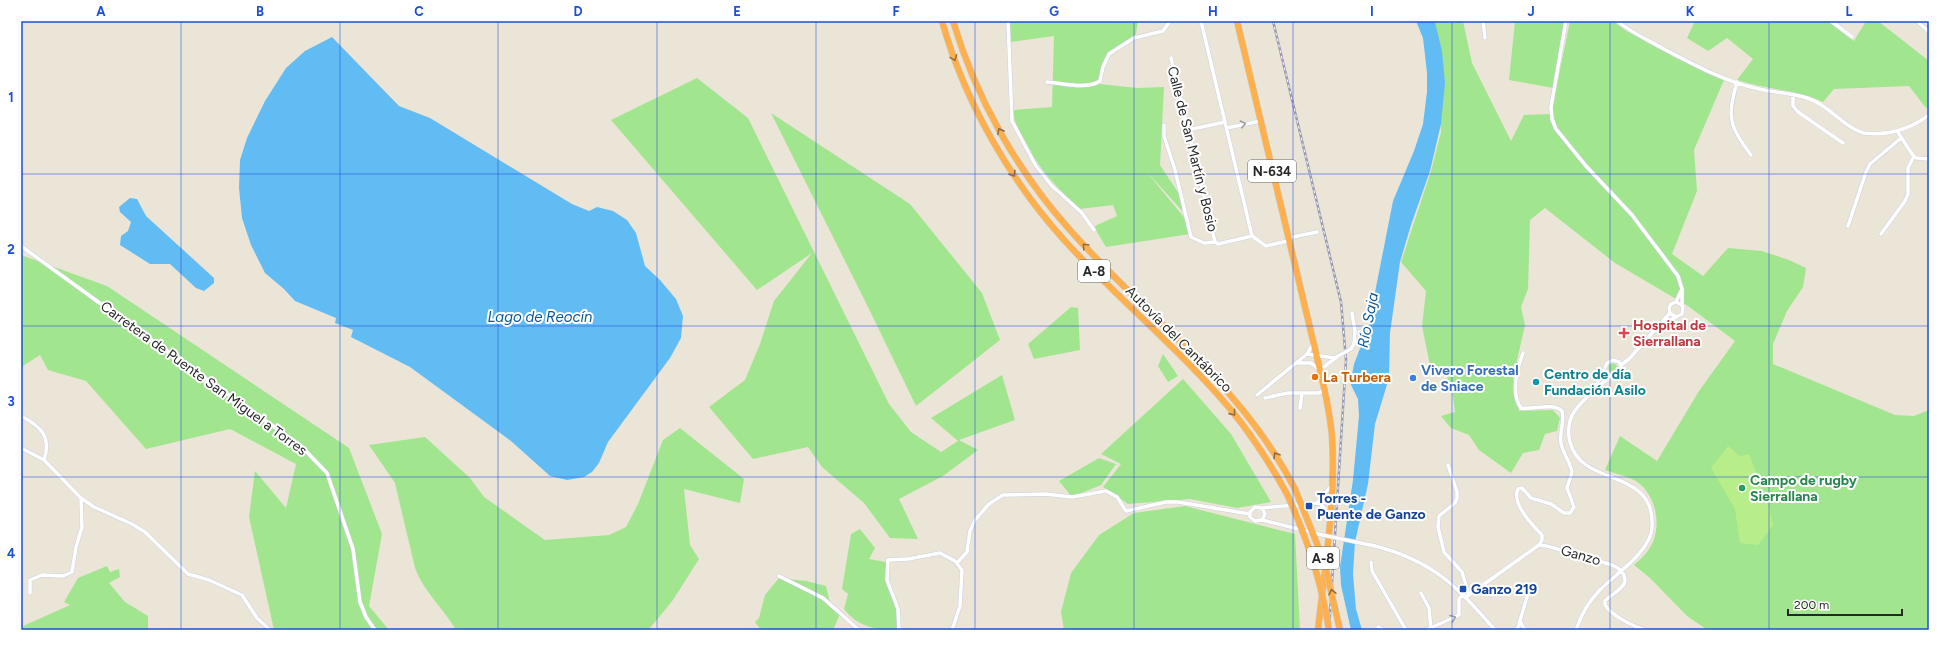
<svg xmlns="http://www.w3.org/2000/svg" width="1950" height="651" viewBox="0 0 1950 651" font-family="Figtree,sans-serif">
<style>
.green{fill:#a2e58f}
.pitch{fill:#b7ee8a}
.water{fill:#62bcf4}
.lines{fill:none;stroke-linecap:round;stroke-linejoin:round}
.street-casing{stroke:#cccee1;stroke-width:4.5}
.highway-casing{stroke:#cbcbcb;stroke-width:7}
.street{stroke:#fff;stroke-width:3.5}
.highway{stroke:#ffb04d;stroke-width:6}
.rail-casing{stroke:#9a9ab3;stroke-width:2.5}
.rail{stroke:#fff;stroke-width:1;stroke-dasharray:3;stroke-linecap:butt}
.street-bridge-casing{stroke:#cccee1;stroke-width:4.5;stroke-linecap:butt}
.highway-bridge-casing{stroke:#cbcbcb;stroke-width:7;stroke-linecap:butt}
.street-bridge{stroke:#fff;stroke-width:3.5}
.highway-bridge{stroke:#ffb04d;stroke-width:6}
.oneway{stroke:#936c3a}
.oneway2{stroke:#9e9e9e}
.grid{fill:none;stroke:#1d4ed8;stroke-width:1;stroke-opacity:0.55}
.health-dot{fill:#e0444e;stroke:#fff;stroke-width:1.5}
.food-dot{fill:#e8710a;stroke:#fff;stroke-width:1.5}
.shop-dot{fill:#3f7fe0;stroke:#fff;stroke-width:1.5}
.culture-dot{fill:#0f9aa8;stroke:#fff;stroke-width:1.5}
.leisure-dot{fill:#2e9e5b;stroke:#fff;stroke-width:1.5}
.transit-dot{fill:#1a4fb4;stroke:#fff;stroke-width:1.5}
.labels{text-anchor:middle;stroke-width:4;stroke-linejoin:round;paint-order:stroke}
.shield{fill:#fff;stroke:#686868;stroke-width:1}
.shield-label{font-size:13px;font-weight:bold;fill:#272727}
.street-label{font-size:14px;fill:#272727;stroke:#fff}
.health-label{font-size:14px;font-weight:bold;fill:#be3a42;stroke:#fff;text-anchor:start}
.shop-label{font-size:14px;font-weight:bold;fill:#366cbe;stroke:#fff;text-anchor:start}
.culture-label{font-size:14px;font-weight:bold;fill:#0d838f;stroke:#fff;text-anchor:start}
.food-label{font-size:14px;font-weight:bold;fill:#c56008;stroke:#fff;text-anchor:start}
.leisure-label{font-size:14px;font-weight:bold;fill:#27864d;stroke:#fff;text-anchor:start}
.transit-label{font-size:14px;font-weight:bold;fill:#164399;stroke:#fff;text-anchor:start}
.water-label{font-size:15px;font-style:italic;fill:#06569b;stroke:#fff}
.neatline{fill:none;stroke:#1d4ed8;stroke-width:1.5}
.grid-label{font-size:13px;text-anchor:middle;font-weight:bold;fill:#1d4ed8}
</style>
<rect width="100%" height="100%" fill="#ebe5d7"/>
<path class="green" d="M1009 21H1138L1136 34 1107 54 1099 79 1100 84 1137 88 1164 87 1160 165 1179 194 1186 215 1146 171 1187 221 1190 234 1106 247 1097 232 1095 226 1117 216 1113 205 1080 209C1055 186 1040 170 1023 139 1018 129 1013 122 1014 110L1052 107 1054 36 1011 42Z
M1434 21H1463L1472 63 1511 141 1524 115 1551 114 1570 21H1613L1625 30 1674 57 1724 80 1694 150 1697 191 1672 254 1703 276 1728 248 1762 251 1789 260 1806 268 1803 287 1787 311 1773 344V364L1895 415 1914 416 1929 410V630H1705L1706 629 1687 616 1650 578 1634 565C1638 561 1643 557 1647 552 1662 533 1659 502 1641 485 1633 477 1616 474 1605 470L1620 436 1657 461 1699 391 1735 341 1688 306 1615 263 1545 208 1530 220 1528 289 1521 307 1525 325 1513 378 1519 411 1553 410 1560 418 1557 431 1545 434 1539 450 1523 453 1511 473 1479 450 1469 435 1451 428 1441 416 1455 412 1453 397 1445 370 1430 365 1422 326 1426 291 1401 262 1431 171 1441 132Z
M1515 21H1566L1554 88 1509 80Z
M1695 21H1828L1854 41 1866 21H1878L1929 61V106L1926 108 1909 86 1834 89 1823 102C1797 90 1765 89 1737 80L1753 59 1727 38 1708 51 1687 38Z
M697 78 748 118 889 404 911 432 941 452 958 441 931 418 1002 375 1015 420 959 440 978 450 943 476 899 499 918 539 890 538 864 503 822 467 808 447 753 459 709 407 745 380 760 344 774 301 812 253 757 290 611 120Z
M771 113 910 204 982 293 1000 340 916 406 867 305Z
M21 255 107 286 349 448 382 534 369 606 389 630H274L249 517 255 471 286 508 296 464 230 429 146 449 86 381 48 370 40 355 23 366 21 365Z
M1071 307 1078 308 1080 350 1034 359 1028 344Z
M1163 354 1178 376 1168 382 1158 366Z
M1608.5 368a4.5 4.5 0 1 1 9 0a4.5 4.5 0 1 1-9 0Z
M1183 379 1231 434 1271 502 1237 508 1190 499 1128 504 1103 487 1121 464 1101 454Z
M680 428 744 479 740 503 684 489 690 545 699 559 673 600 650 628 651 630H456C443 608 424 592 415 568L395 483 369 445 425 437 470 478 484 497 545 540 609 535 626 527 638 504 663 440Z
M1099 458 1116 464 1101 485 1072 497 1059 481Z
M1185 506 1295 534 1300 630H1064L1061 612 1071 573 1099 535 1134 513Z
M860 529 875 548 869 559 886 562V581L896 603 898 627 896 630C876 630 858 627 844 609L848 594 842 589 851 534Z
M107 566 110 572 119 569 120 577 109 583 125 602 148 616V630L21 629V627L70 605 64 602 78 578Z
M779 578 806 581 826 586 830 603 840 614 833 630H761L755 622 759 618 765 595Z"/>
<path class="pitch" d="M1728 446 1740 456 1749 454 1769 507 1773 525 1758 545 1740 543 1735 509 1711 468Z"/>
<path class="water" d="M1416 21H1434L1436 26 1442 51 1445 83 1441 124 1430 171 1411 225 1400 262 1390 333 1389 378 1375 424 1368 484 1355 542 1353 574 1356 609 1362 630H1351L1341 585 1340 567 1353 480 1359 416 1358 399 1351 385V380L1354 364 1368 328 1393 201 1414 151 1423 124 1427 92V73L1423 38Z
M332 37 399 106 430 118 572 204 589 211 597 207 613 211 627 220 636 233 645 266 660 280 676 299 683 316 681 338 670 358 608 442 599 463 592 472 584 477 567 480 550 476 511 441 410 367 351 337 353 330 335 323 336 318 295 301 284 289 265 273 251 245 242 218 239 188 240 160 247 138 265 101 286 68 305 51Z
M130 198 137 199 146 216 214 278V283L204 291 196 288 170 264H150L120 245 121 236 128 231 131 222 120 212 119 207Z"/>
<g class="lines">
<g class="street-casing">
<path id="street" d="M1008 21 1012 121 1036 166 1051 185 1082 213 1094 230
M1201 21 1252 236
M1483 21 1485 38
M1566 21 1551 107 1552 119 1556 129 1586 166 1632 215 1678 276 1682 289V305
M1617 21C1632 33 1648 40 1664 49 1694 65 1726 82 1759 89 1776 93 1794 93 1810 99 1829 106 1848 130 1864 133 1888 136 1910 129 1929 115
M1831 21 1852 37
M1917 21 1929 32
M1047 82C1062 83 1087 90 1100 81L1103 67 1109 54 1134 38 1163 31 1170 21
M1737 82C1727 118 1729 125 1751 155
M1793 95V106L1798 112 1843 143
M1164 125V136L1175 170 1191 237 1204 243 1215 242 1171 58
M1227 128 1260 121
M1188 130 1225 122
M1897 131 1912 154 1916 158 1929 159
M1848 226 1866 172 1870 164 1901 138
M1881 234 1905 201 1908 194V168L1914 156
M1252 236 1266 246 1288 241
M1288 238 1317 232
M1215 242 1218 244 1252 236
M21 246 119 317 301 446 327 473 353 549 360 602 366 617 375 630
M1352 313 1355 331 1354 344
M1676 317 1670 313 1669 308 1671 304 1676 302 1681 291
M1664 323 1682 314 1683 306 1676 302
M1307 354 1335 358
M1296 363H1311L1320 370 1338 356
M1621 365 1629 359 1670 313
M1257 395 1307 354 1313 344
M1265 398 1288 393H1318L1324 391
M1300 408 1302 393
M21 416C40 426 52 436 44 460
M21 448 44 460 81 498 94 507 132 524 145 532 188 574 209 580 242 595 257 618 270 630
M1448 465 1457 492V498L1455 503 1439 516 1438 527 1444 552 1462 572 1469 595
M1318 502 1331 486
M1319 503 1325 509 1329 518
M1262 520 1265 514 1262 508
M1311 532 1262 520 1255 521 1250 517V512L1255 507 1262 508 1330 502
M1539 545C1554 546 1565 552 1578 557 1589 561 1626 561 1625 581 1624 589 1610 595 1605 601V605C1612 616 1634 627 1646 630
M1375 546C1433 561 1457 586 1495 630
M1371 562 1372 571 1406 630
M957 563 967 552 970 531 975 520 989 504 1003 495 1045 494 1072 497 1106 491 1117 497 1126 511 1166 502H1178L1250 514
M779 576 823 598 859 630
M30 593V580L42 575 63 576 72 572 76 547 82 527 81 498
M1421 593 1429 608 1431 629
M1466 597 1539 545 1542 540V535C1532 525 1511 503 1518 489L1522 488 1531 498 1551 504 1564 513H1570L1574 507 1567 488 1572 472C1570 461 1563 454 1561 443 1559 432 1565 421 1562 411 1553 402 1534 410 1521 408 1510 393 1517 369 1523 353
M1519 624 1527 597 1531 591
M1378 627 1384 630
M899 630 898 609 887 580 888 560 908 559 940 553 955 561 962 570 960 606 952 630
M1426 630 1459 615V599L1464 594
M1516 630 1521 623 1525 630
M1576 630C1581 615 1588 602 1599 591 1615 574 1651 552 1652 527 1656 467 1581 488 1570 442 1568 435 1568 429 1570 421 1573 408 1586 400 1593 390 1599 382 1603 372 1607 363L1613 360 1619 362 1622 368 1619 374 1613 376 1594 389"/>
</g>
<g class="highway-casing">
<path id="highway" d="M942 21C965 102 1009 179 1065 241 1118 299 1181 350 1232 411 1253 437 1271 465 1287 494
M953 21C976 98 1017 171 1070 230 1146 316 1242 385 1295 489
M1237 21 1320 370C1325 391 1330 413 1332 436 1336 500 1325 566 1318 630"/>
</g>
<use href="#street" class="street"/>
<use href="#highway" class="highway"/>
<g class="rail-casing">
<path id="rail" d="M1273 21 1341 302 1346 360 1329 630"/>
</g>
<use href="#rail" class="rail"/>
<g class="street-bridge-casing">
<path id="street-bridge" d="M1338 356 1351 349 1354 344
M1313 533 1375 546"/>
</g>
<g class="highway-bridge-casing">
<path id="highway-bridge" d="M1295 489 1324 561 1340 630
M1287 494C1307 538 1322 583 1329 630"/>
</g>
<use href="#street-bridge" class="street-bridge"/>
<use href="#highway-bridge" class="highway-bridge"/>
</g>
<defs><path id="oneway-chevron" d="M-2-3.5L2.5 0L-2 3.5" fill="none" stroke-width="1.6" stroke-linecap="round" stroke-linejoin="round"/></defs>
<g class="oneway">
<use href="#oneway-chevron" transform="translate(954 58) rotate(69)"/>
<use href="#oneway-chevron" transform="translate(1000 131) rotate(-119)"/>
<use href="#oneway-chevron" transform="translate(1013 174) rotate(57)"/>
<use href="#oneway-chevron" transform="translate(1085 246) rotate(-134)"/>
<use href="#oneway-chevron" transform="translate(1233 413) rotate(51)"/>
<use href="#oneway-chevron" transform="translate(1276 455) rotate(-122)"/>
<use href="#oneway-chevron" transform="translate(1332 592) rotate(-103)"/>
</g>
<g class="oneway2">
<use href="#oneway-chevron" transform="translate(1243 124) rotate(-13)"/>
<use href="#oneway-chevron" transform="translate(1453 618) rotate(-23)"/>
</g>
<path class="grid" d="M181 21V630M340 21V630M498 21V630M657 21V630M816 21V630M975 21V630M1134 21V630M1293 21V630M1452 21V630M1610 21V630M1769 21V630M21 174H1929M21 326H1929M21 477H1929"/>
<path class="health-dot" d="M1622 327h4v4h4v4h-4v4h-4v-4h-4v-4h4z"/>
<circle class="food-dot" cx="1315" cy="377" r="4"/>
<circle class="shop-dot" cx="1413" cy="378" r="4"/>
<circle class="culture-dot" cx="1536" cy="382" r="4"/>
<circle class="leisure-dot" cx="1742" cy="488" r="4"/>
<g class="transit-dot">
<rect x="1305" y="502" width="8" height="8" rx="2"/>
<rect x="1459" y="585" width="8" height="8" rx="2"/>
</g>
<g class="labels">
<g class="shield">
<rect x="1248" y="160" width="48" height="22" rx="3"/>
<rect x="1078" y="260" width="32" height="22" rx="3"/>
<rect x="1307" y="547" width="32" height="22" rx="3"/>
</g>
<g class="shield-label">
<text x="1272" y="176">N-634</text>
<text x="1094" y="276">A-8</text>
<text x="1323" y="563">A-8</text>
</g>
<g class="street-label">
<text transform="translate(1193 149) rotate(76)" y="5">Calle de San Martín y Bosio</text>
<text transform="translate(1179 339) rotate(45)" y="5">Autovía del Cantábrico</text>
<text transform="translate(204 378) rotate(36)" y="5">Carretera de Puente San Miguel a Torres</text>
<text transform="translate(1581 555) rotate(16)" y="5">Ganzo</text>
</g>
<g class="health-label">
<text x="1633" y="330">Hospital de<tspan x="1633" dy="16">Sierrallana</tspan></text>
</g>
<g class="shop-label">
<text x="1421" y="375">Vivero Forestal<tspan x="1421" dy="16">de Sniace</tspan></text>
</g>
<g class="culture-label">
<text x="1544" y="379">Centro de día<tspan x="1544" dy="16">Fundación Asilo</tspan></text>
</g>
<g class="food-label">
<text x="1323" y="382">La Turbera</text>
</g>
<g class="leisure-label">
<text x="1750" y="485">Campo de rugby<tspan x="1750" dy="16">Sierrallana</tspan></text>
</g>
<g class="transit-label">
<text x="1317" y="503">Torres -<tspan x="1317" dy="16">Puente de Ganzo</tspan></text>
<text x="1471" y="594">Ganzo 219</text>
</g>
<g class="water-label">
<text x="540" y="322">Lago de Reocín</text>
<text transform="translate(1368 320) rotate(-79)" y="5">Río Saja</text>
</g>
</g>
<rect width="1950" height="651" fill="none" stroke="#ffffff" stroke-width="44"/>
<path d="M1788 609v6h114v-6" fill="none" stroke="#272727" stroke-width="2"/>
<text x="1794" y="609" font-size="12" fill="#272727" stroke="#ffffff" stroke-width="3" paint-order="stroke">200 m</text>
<rect x="22" y="22" width="1906" height="607" class="neatline"/>
<g class="grid-label">
<text x="101" y="16">A</text>
<text x="260" y="16">B</text>
<text x="419" y="16">C</text>
<text x="578" y="16">D</text>
<text x="737" y="16">E</text>
<text x="896" y="16">F</text>
<text x="1054" y="16">G</text>
<text x="1213" y="16">H</text>
<text x="1372" y="16">I</text>
<text x="1531" y="16">J</text>
<text x="1690" y="16">K</text>
<text x="1849" y="16">L</text>
<text x="11" y="102">1</text>
<text x="11" y="254">2</text>
<text x="11" y="406">3</text>
<text x="11" y="558">4</text>
</g>
</svg>
